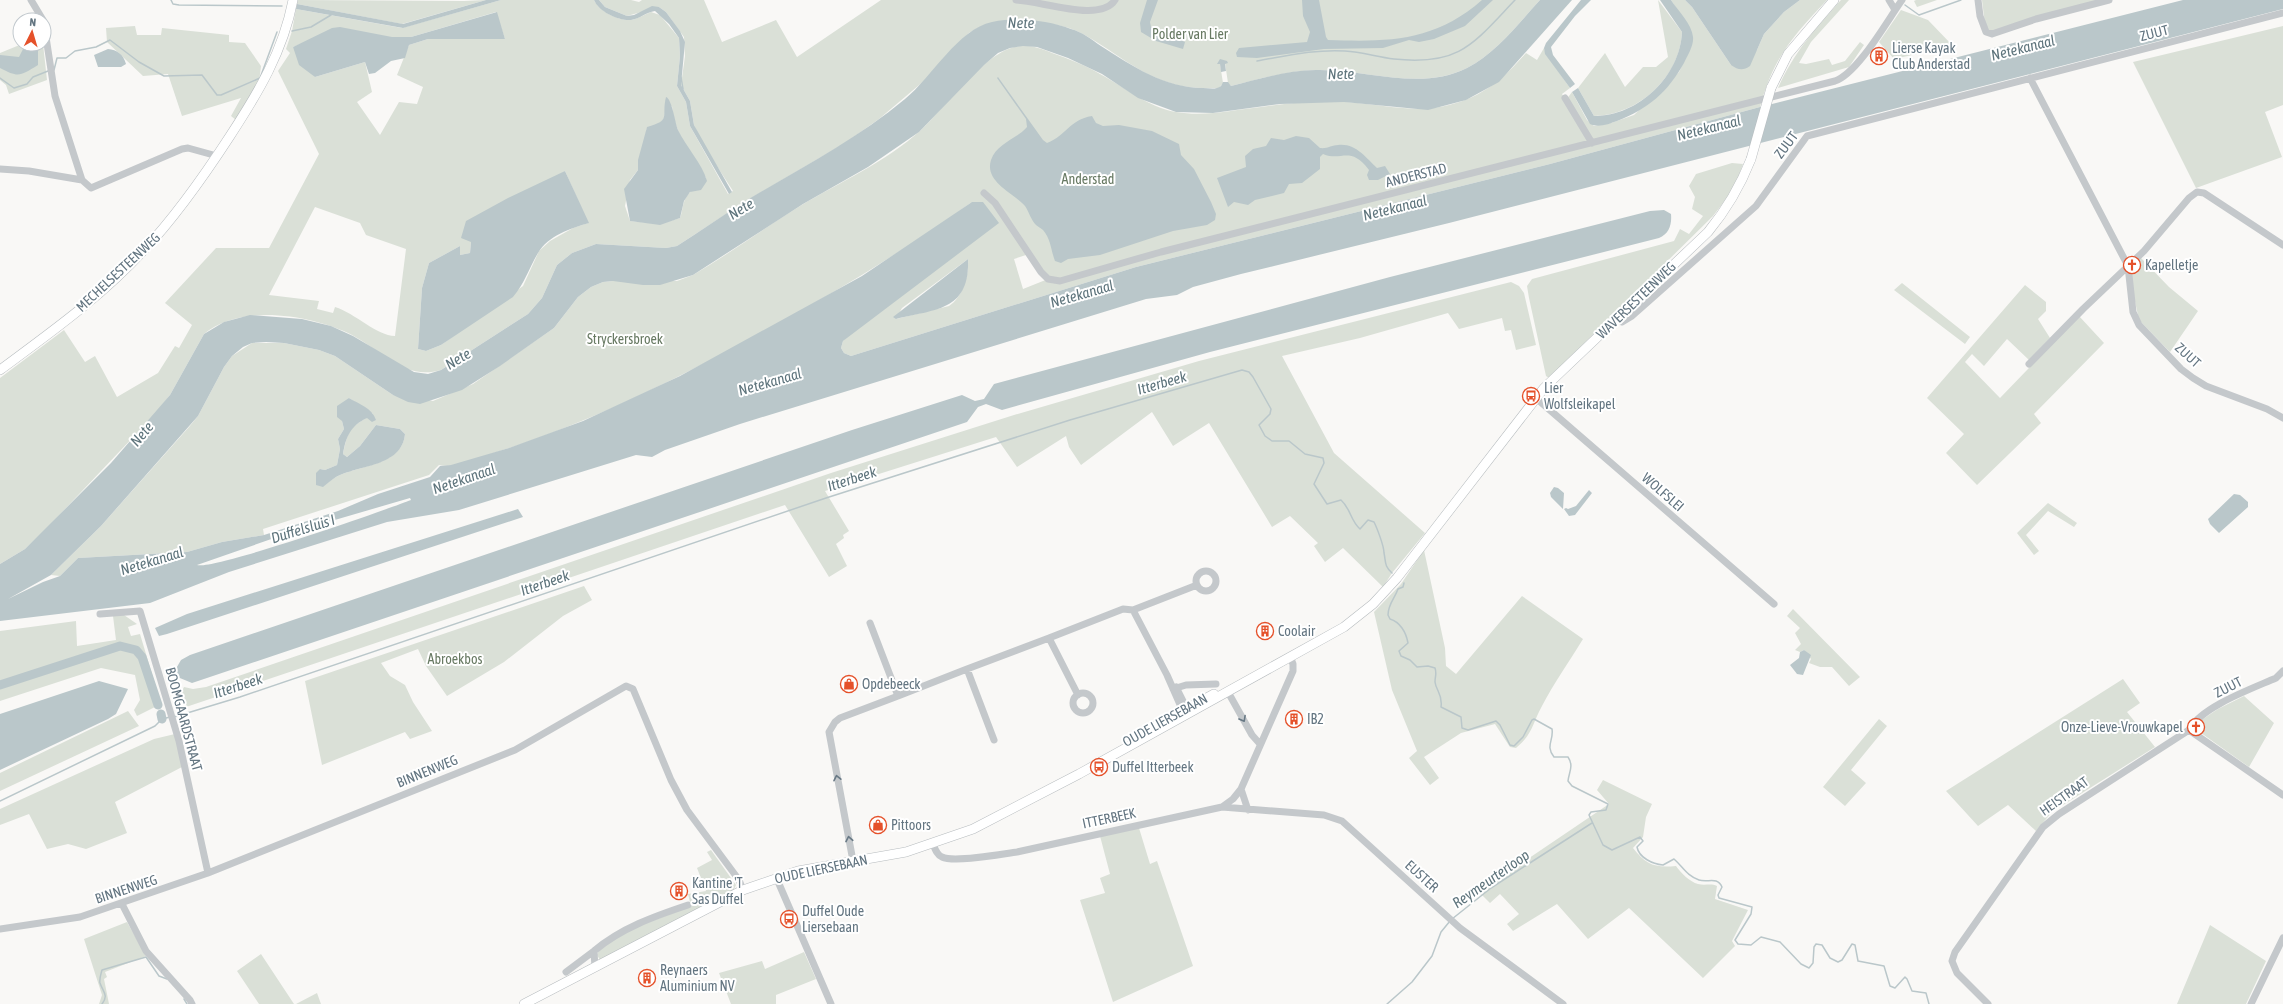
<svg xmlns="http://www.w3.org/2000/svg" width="2283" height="1004" viewBox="0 0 2283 1004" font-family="'Asap Condensed',sans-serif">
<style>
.green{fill:#dae0d7;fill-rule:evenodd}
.water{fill:#bac7ca;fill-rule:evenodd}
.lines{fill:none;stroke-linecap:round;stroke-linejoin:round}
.stream{stroke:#bac7ca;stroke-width:1.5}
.river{stroke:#bac7ca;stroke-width:9}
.major-casing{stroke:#b7bcbf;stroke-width:10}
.minor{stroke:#c4c8cb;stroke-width:7}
.major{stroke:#fff;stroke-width:9}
.major-bridge-casing{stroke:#b7bcbf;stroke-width:10;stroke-linecap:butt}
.major-bridge{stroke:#fff;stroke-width:9}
.oneway{stroke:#687985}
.labels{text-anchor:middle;stroke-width:4;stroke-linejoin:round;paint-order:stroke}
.street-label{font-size:14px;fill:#637581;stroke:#fff}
.park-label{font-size:14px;fill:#677962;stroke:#fff}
.poi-label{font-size:14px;fill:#637581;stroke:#fff;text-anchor:start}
.water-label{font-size:15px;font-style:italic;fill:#5e747c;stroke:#fff}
</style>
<rect width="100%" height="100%" fill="#f9f8f6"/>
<path class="green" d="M298 0 464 1 486 0 402 24 297 4Z
M501 0H594C599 11 619 21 631 20 638 19 645 14 651 12L660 15 679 38 680 56 677 86 686 102 690 126 728 194 733 191 702 143 694 125 690 101 681 85 685 56 684 37 666 12 659 7 627 16 605 7 599 0H631L639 2 642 0H704L722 42 776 20 797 57 881 0H1540C1518 24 1496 53 1467 68 1421 91 1368 70 1320 70 1291 70 1259 79 1231 86L1228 83 1225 63 1227 61 1218 64H1220L1223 83 1219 88H1215C1198 88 1183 88 1167 82 1136 72 1111 49 1083 34 1065 24 1044 23 1024 21 1003 20 987 21 969 33L925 80 879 119 845 143 746 201 677 246 666 248 596 244 572 253 557 265 542 298 528 314 441 370C405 381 382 351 352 335 312 315 240 303 204 334L170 395 156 413 46 529 25 549 0 564V378L64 330 85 362 95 356 117 397 158 373 175 346 179 348 192 325 165 303 216 248H269L319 154 278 71 290 53 286 49 292 31 296 9 402 28ZM496 12 505 39H428L409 45 397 75 423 87 417 104 399 102 380 135 357 102 372 92 365 62 315 77 293 47 303 43 411 37ZM672 106C674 133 692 155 706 178 699 185 687 192 684 202 682 208 682 213 680 218L660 224 630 221 625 206 630 180 638 170 647 128C658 124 665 124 665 111ZM565 171 588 223 573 228 550 241 539 251 523 286 441 345 426 351 418 349 422 288 429 263 460 246V255L470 253 471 242ZM315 207 360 223 366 235 406 249 395 336C377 336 355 313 335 307L333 313 317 309 319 301 269 295Z
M1658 0 1682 32C1680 77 1639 115 1594 116L1578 88 1605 53 1625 87 1643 67H1656L1668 57Z
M1671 0H1685L1692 7 1731 65 1757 50 1764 34 1784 12 1800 0H1827C1793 36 1773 58 1760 107L1550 164 1136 267 851 356 844 353 841 348 843 341 972 202C904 251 833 294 759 334 675 380 589 423 497 452 484 456 452 469 439 465L429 475 263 529 264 535 222 542 187 552 78 558 60 576 51 575 101 526 189 427 198 416 224 367 232 356 252 343H284L319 350 335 356 393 395 433 401 473 384 554 328 578 297 591 287 603 282 613 281H677L693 275C729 254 764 228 800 206 840 182 886 162 921 130 946 107 986 49 1020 46 1031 45 1042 49 1052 53 1069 59 1085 65 1100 74 1125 87 1147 107 1176 112 1204 117 1233 110 1261 107 1289 103 1318 100 1346 102 1380 104 1415 114 1449 105 1483 97 1504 78 1526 53L1537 60 1544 48 1546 54 1570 88 1562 94 1566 100 1572 92 1587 120 1594 126 1611 123 1634 115 1679 72 1691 47 1680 14ZM1029 254 1048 279 1023 289 1014 259ZM968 259C969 275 963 297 949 306L896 319 902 308ZM349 398 373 414C350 428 349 426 343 454L347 457 360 446 376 425 400 429 405 434C402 466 358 465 336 477 331 480 327 483 323 486L320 469 325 470 337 465 340 449 338 439 344 429 342 421Z
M1841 0H1849L1811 42 1799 63 1806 64 1829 59 1832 65 1845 61 1860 42 1864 45 1849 67 1778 88C1794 52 1815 29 1841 0Z
M1916 0H1937L1917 7 1914 1Z
M1982 0H2102L1995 31 1988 30 1985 24Z
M1901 10 1928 20 1953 46 1894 59 1879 42Z
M135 26 137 35H161L162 28 229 35V42L245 43 261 66 259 82 236 120 231 116 241 98 182 116 168 74 143 76 107 42 106 28Z
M2283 26V105L2265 112 2282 157 2196 188 2133 62Z
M22 44H43L47 80 9 94 6 85 0 80V53Z
M1732 163 1743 164 1734 189 1713 216 1549 378 1546 376 1529 298 1527 286 1532 279 1674 241 1680 229 1689 234 1703 216 1692 209 1695 197 1689 186 1696 174Z
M2141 258 2169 287 2198 311 2170 352 2139 320 2133 292 2131 268Z
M1511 282 1519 286 1524 293 1536 345 1516 350 1511 330 1505 331 1502 318 1459 329 1448 313 1360 338 1282 356 1334 453 1425 533 1392 573 1383 587 1343 548 1325 562 1314 546 1318 543 1290 516 1272 527 1209 423 1173 446 1152 412 1081 465 1069 447 1066 436 1017 467 996 437 825 491 849 531 843 535 844 538 836 544 847 566 829 577 785 505 186 707 182 704 180 695 184 687 193 689 206 687 831 473 1014 415 1199 361Z
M1902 283 1970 337 1965 344 1894 290Z
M2025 285 2046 302V311L2038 319 2050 338 2029 360 2007 339 1984 366 1972 354 1965 362 2000 398 2079 316 2104 343 2034 414 2041 423 1977 485 1946 453 1964 434 1927 398Z
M2048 503 2077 523 2074 527 2048 511 2026 535 2039 551 2034 555 2017 533Z
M1424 550 1445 648 1446 666 1456 674 1522 596 1583 639C1569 662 1554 683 1542 706 1532 724 1533 734 1516 748L1510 747 1495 724 1461 733 1424 757 1439 778 1430 785 1409 758 1417 751 1392 690 1374 612 1401 584Z
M584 586 592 600 563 616 504 662 447 696 426 666 418 649 381 663 390 676 405 685 413 702 432 731 410 739 405 732 322 765 305 681Z
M1793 609 1860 677 1849 686 1832 667H1820L1809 663 1811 659 1804 650 1800 652 1795 650 1801 644 1795 633 1800 628 1787 616Z
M124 615 137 624 128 627 131 636 140 634 161 704 137 716 134 710 140 700 135 675 101 668 0 701V631L76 621 77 646 116 640 113 616Z
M2123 679 2140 703 2127 712 2155 747 2052 812 2036 831 2008 805 1978 826 1946 791Z
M2244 696 2274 723 2249 767 2194 728V725L2218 709Z
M128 711 139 726 0 791V773Z
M1879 719 1887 726 1851 770 1866 783 1845 806 1823 787Z
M175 734 182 767 115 802 127 833 86 849 68 844 47 849 29 814 0 825V809L154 739Z
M1603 780 1652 804 1646 817 1643 837 1633 848C1646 865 1655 868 1676 866 1681 873 1690 882 1698 884 1705 886 1711 883 1717 886L1715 899 1748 910 1732 941 1735 946 1703 978 1629 908 1588 939 1557 904 1513 931 1507 924 1519 914 1500 894 1490 903 1479 892 1609 804 1597 790Z
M1139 828 1150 864 1157 861 1193 966 1113 1002 1080 900 1105 893 1100 878 1110 874 1100 836Z
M711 850 736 885 733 891 600 960 597 955C606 930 690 911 713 896L690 902 688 894 706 891 697 868 712 860 707 852Z
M127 922 146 956 105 972 107 977 104 979 109 1004H99L102 995 84 939Z
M2210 925 2266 961 2246 1004H2177Z
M804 952 816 979 776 995V1004H731L719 973 762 961 765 969Z
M261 954 294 1004H259L237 971Z
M317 993 321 1004H296Z"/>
<path class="water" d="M486 0H501L403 28 296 9 297 4 403 24Z
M594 0H599L605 7 627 16 634 15 652 6 659 7 666 12 680 31 685 42 681 85 690 101 694 125 732 192 729 194 690 126 686 102 677 86 680 56 679 38 669 24 655 11C646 12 640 19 631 20 619 21 599 12 594 0Z
M1147 0H1158L1150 22 1151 27 1185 42 1183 49 1156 41 1141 32 1140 23Z
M1302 0H1319L1326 37 1328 40C1388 42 1434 42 1482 0H1493L1465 26 1434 39 1419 42 1409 40 1383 48 1324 49 1257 58 1237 57 1236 53 1239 48 1307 42 1310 32 1303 16Z
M1540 0H1572L1499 82 1466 100 1428 110 1344 102 1280 104 1213 113 1176 112 1138 98 1102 74 1068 58 1037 47 1023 46 1010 48 998 53 984 65 919 132 868 167 803 204 693 275 660 285H643L613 281 603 282 591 287 578 297 554 328 500 366 462 390 420 404 408 402 393 395 335 356 319 350 284 343 266 342 252 343 243 347 232 356 224 367 198 416 101 526 51 575 8 599 43 582 60 576 78 558 187 552 222 542 264 535 338 511 378 494 430 477 440 466 451 465 509 448 583 421 680 376 862 276 972 202H983L999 223 843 341 841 348 844 353 851 356 1136 267 1550 164 1760 107 2183 0H2283V9L1449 223 1241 274 1193 287 1177 295 1146 299 740 424 665 450 652 457 636 455 459 510 387 522 229 572 150 603 0 621V564L25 549 111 463 170 395 204 334 224 322 250 315 302 319 331 326 353 336 414 372 428 374 441 370 528 314 542 298 557 265 572 253 596 244 666 248 677 246C701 231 723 215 747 200 801 168 857 139 905 99 932 77 958 29 992 22 1017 17 1047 20 1071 29 1082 32 1091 39 1101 46 1132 66 1165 88 1203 88 1209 88 1216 90 1221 86L1223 82H1228L1231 86C1259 79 1291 69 1320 70 1368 70 1422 91 1467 68 1496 53 1518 24 1540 0ZM410 498 411 500C383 511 214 570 197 565L280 536Z
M1581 0H1591L1575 16 1551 47 1553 55 1575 84 1570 88 1545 54 1544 48 1546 43Z
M1660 0H1671C1678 11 1692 24 1693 37 1694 45 1688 55 1684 63 1668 92 1648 109 1617 121 1609 124 1598 128 1590 124L1572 92 1578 88 1594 116C1639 116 1680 76 1682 32Z
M1685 0H1800L1784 12 1764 34 1750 66C1743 71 1738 70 1731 65L1692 7Z
M497 12 505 39H428L409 45 405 58 391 61 375 73 369 74 365 62 315 77 299 65 293 47 332 28 340 27 392 37H411Z
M29 45 38 50V65C20 76 19 78 0 68V55L19 57 24 47Z
M108 49C117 50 123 54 126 64L121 67H98L94 55Z
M1220 59 1227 61 1228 63 1225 64 1226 71 1221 72 1220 64H1217Z
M998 77 1043 140 1047 143C1067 135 1069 120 1092 116L1096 123 1103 126 1119 125 1152 131 1179 144 1181 155 1194 169 1211 202 1216 214 1215 220 1207 225 1173 231 1100 255 1068 259 1061 263 1055 261C1051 251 1051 239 1043 230 1041 228 1038 227 1036 225 1031 220 1029 212 1025 206 1014 193 984 182 991 160 997 143 1017 139 1027 127L1026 119 997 78Z
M666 97C672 99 675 122 678 130 686 147 702 163 707 181L701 190 690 192 684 201 680 218 660 225 630 221 624 189 638 170V160L647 127C672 120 661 117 666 97Z
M1296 136 1309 138 1320 148C1327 149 1332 145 1338 145 1356 143 1366 158 1377 168L1385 166 1390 174 1378 180H1369L1367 175 1369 170C1350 145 1342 162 1323 154L1320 157V169L1302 183 1289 184 1284 193 1255 200 1248 205 1234 202 1228 207 1217 178 1246 167 1245 156 1253 149 1266 146 1271 138 1284 140Z
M565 171 589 223C571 228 548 236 538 253 529 268 525 283 513 297L441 345 426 351 418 349 422 288 429 263 460 246V255L470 253 471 242 461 238 466 221 508 198Z
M1664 210 1671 214C1672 225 1669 234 1659 238L1210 352 1002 410 986 404 978 407 967 422 201 680 192 683 175 676 174 672 181 660 190 655 852 430 962 395 975 401 984 399 994 384 1390 277 1650 211Z
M968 259C970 311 936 309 896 319L893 317Z
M349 398C359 404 372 408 376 420L372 422 367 418C350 426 346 437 343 454L347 457 360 446 376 425 400 429 405 434C402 467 358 465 336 477 331 480 327 484 323 487L316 485V473L320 469 325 470 337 465 340 449 338 439 344 429 342 421 337 417V406Z
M1554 487 1558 488 1564 493 1563 509 1551 497 1550 493Z
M1589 490 1592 493 1575 515 1569 516 1564 509 1566 508 1568 509 1576 506Z
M2234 494 2240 495 2248 502V507L2219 533 2210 524 2208 519Z
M518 509 523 517 167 634 159 636 155 628 187 614Z
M1804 650 1811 655 1803 675 1797 674 1790 665 1799 658 1800 652Z
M99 681 128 689 116 714 108 719 0 770V714Z"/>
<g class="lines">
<path class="stream" d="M171 0 173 4 179 5 282 6
M1905 5 1919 15 1961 0
M292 31 311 27 331 15
M1257 61C1286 56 1316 49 1345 51 1362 52 1377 57 1394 59 1460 66 1473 44 1515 0
M54 70 57 58H66L75 51 96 47 110 40 139 62 164 76 202 75 217 95H221L260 78 277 32
M681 77 683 89
M0 78 14 88 27 84 33 77 48 71
M1404 583 1403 587 1398 589C1395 598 1388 604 1388 615L1390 619C1400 622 1406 632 1408 643L1399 651 1401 656 1410 660 1417 667 1428 666 1435 668C1437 674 1435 676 1435 682 1436 691 1443 694 1441 707L1461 717 1462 728 1468 730 1496 721 1500 725 1510 745 1514 746 1523 737 1532 720 1534 719 1552 729C1554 740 1545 746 1554 757H1568C1574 766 1569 772 1568 781L1572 786 1608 804 1606 810 1591 812 1589 815 1603 845 1612 850 1640 837 1643 841 1637 847C1639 858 1653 864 1663 865L1674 859C1683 867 1687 876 1699 880 1708 883 1717 876 1722 887L1718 895 1719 898 1752 907 1751 914 1735 940 1738 944 1751 945 1761 937 1780 942 1801 964 1809 968 1813 963 1814 947 1816 944 1822 945 1830 958 1838 962 1842 960 1852 944 1855 945 1858 961 1884 966 1890 986 1895 988 1905 977 1907 979 1912 991 1926 993 1929 1004
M174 717 240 697 826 498 1070 420 1242 370 1249 372 1253 377 1271 409 1270 414 1259 425 1265 436 1272 441H1289L1305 454 1323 458 1324 463 1314 484 1327 504 1341 500C1351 509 1350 520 1360 529L1368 520 1374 522C1377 528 1384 546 1384 553 1386 562 1384 566 1392 573
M0 801 155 726 162 719 170 717
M1452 919 1491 888 1592 823
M184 999 187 1004
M102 1004C109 995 103 992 100 983 99 979 101 974 102 970L146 957 159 976 167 979
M1387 1004 1412 982 1432 956 1441 932 1450 921"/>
<path class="river" d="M0 685 120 646 136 650 142 657 158 705
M161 714 162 719"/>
<g class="major-casing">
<path id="major" d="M1771 88 1788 54 1834 0
M0 370C50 333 102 296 144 250 177 215 204 176 230 136 258 93 283 52 293 0
M1148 730 1214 694
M524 1004 743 890 798 871 906 852 973 829 1079 774 1344 627 1373 604 1397 578 1544 388 1708 232C1727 209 1740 187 1751 159"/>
</g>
<path class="minor" d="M31 0 43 20
M1016 0C1042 1 1101 23 1115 0
M1889 0 1895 10
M1978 0 1980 16 1986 32 1992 34 2036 19 2109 0
M44 24 55 96 82 180 91 188 182 149 188 148 217 156
M2030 78 2128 266 2133 312 2139 325 2181 369 2193 378 2206 386 2267 409 2283 418
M1565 98 1592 143
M0 169 29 171 82 180
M984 193 995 203 1041 272 1048 279 1060 281 1161 252 1835 81C1858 73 1887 21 1902 0
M1617 319 1622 322 1632 316 1756 206 1807 136 2283 13
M2029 364 2083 309 2144 251 2189 198 2197 192 2204 193 2283 245
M1536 398 1774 604
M1196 581a10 10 0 1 1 20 0a10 10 0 1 1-20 0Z
M100 614 140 611 179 741 208 873
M870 623 898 696 967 669 994 740
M967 669 1049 638
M1176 687 1189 713
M1173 689 1186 685 1216 684
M1228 692 1252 735 1260 744
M1073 703a10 10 0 1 1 20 0a10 10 0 1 1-20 0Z
M1078 695 1049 638 1123 609 1133 610
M1187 713 1182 709 1167 675 1133 610 1197 585
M2189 730 2283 795
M2189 730C2201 707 2251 689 2276 678L2283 671
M1241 789 1248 810
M1222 807 1324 815 1342 821 1460 928 1563 1004
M933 844C935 849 937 855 942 857 954 863 1002 854 1017 852L1222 807 1233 799 1241 789 1293 671V664L1290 657
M853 861 829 732 835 722 840 718 898 696
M776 877 831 1004
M122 904 146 951 190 1000 192 1004
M0 929 80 917 208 873 515 750 626 686 633 689 671 780 687 810 739 880 743 890
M595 968 594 951C621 928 655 916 688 905
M566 972 594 951
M1988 1004 1957 973 1952 961 1955 952 2043 827 2059 814 2189 730
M2251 1004 2283 938"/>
<use href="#major" class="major"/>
<g class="major-bridge-casing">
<path id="major-bridge" d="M1751 159 1771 88"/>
</g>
<use href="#major-bridge" class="major-bridge"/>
</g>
<defs><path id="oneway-chevron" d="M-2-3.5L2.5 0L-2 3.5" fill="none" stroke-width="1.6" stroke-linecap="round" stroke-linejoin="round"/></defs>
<g class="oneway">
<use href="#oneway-chevron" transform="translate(1243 719) rotate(61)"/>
<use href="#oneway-chevron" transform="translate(837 778) rotate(-102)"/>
<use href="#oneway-chevron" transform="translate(849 839) rotate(-101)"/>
</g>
<defs>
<g id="building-ring" transform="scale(0.9)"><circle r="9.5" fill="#fff" stroke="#e5512a" stroke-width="1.5"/><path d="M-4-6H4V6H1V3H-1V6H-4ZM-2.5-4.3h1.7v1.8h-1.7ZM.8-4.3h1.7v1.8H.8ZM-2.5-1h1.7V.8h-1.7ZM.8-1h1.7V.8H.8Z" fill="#e5512a"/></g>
<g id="church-ring" transform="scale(0.9)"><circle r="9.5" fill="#fff" stroke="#e5512a" stroke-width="1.5"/><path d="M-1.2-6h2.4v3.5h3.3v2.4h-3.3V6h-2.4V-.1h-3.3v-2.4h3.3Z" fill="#e5512a"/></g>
<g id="bus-ring" transform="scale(0.9)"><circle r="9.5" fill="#fff" stroke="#e5512a" stroke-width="1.5"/><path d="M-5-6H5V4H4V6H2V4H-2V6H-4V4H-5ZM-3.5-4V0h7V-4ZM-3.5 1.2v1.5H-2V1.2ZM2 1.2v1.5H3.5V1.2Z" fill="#e5512a"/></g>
<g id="shop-ring" transform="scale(0.9)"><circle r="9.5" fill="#fff" stroke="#e5512a" stroke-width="1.5"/><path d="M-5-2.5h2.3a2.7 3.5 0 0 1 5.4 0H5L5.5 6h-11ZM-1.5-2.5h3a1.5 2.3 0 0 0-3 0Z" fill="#e5512a"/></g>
</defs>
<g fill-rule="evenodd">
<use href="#building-ring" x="1879" y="56"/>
<use href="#church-ring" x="2132" y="265"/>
<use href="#bus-ring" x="1531" y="396"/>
<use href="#building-ring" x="1265" y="631"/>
<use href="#shop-ring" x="849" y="684"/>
<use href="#building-ring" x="1294" y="719"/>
<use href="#church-ring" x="2196" y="727"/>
<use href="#bus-ring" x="1099" y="767"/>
<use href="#shop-ring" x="878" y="825"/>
<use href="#building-ring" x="679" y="891"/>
<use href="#bus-ring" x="789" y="919"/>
<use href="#building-ring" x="647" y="978"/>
</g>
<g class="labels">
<g class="street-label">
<text transform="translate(2154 33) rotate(-14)" y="5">ZUUT</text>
<text transform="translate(1786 145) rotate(-53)" y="5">ZUUT</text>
<text transform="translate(1416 175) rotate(-14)" y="5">ANDERSTAD</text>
<text transform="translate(118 272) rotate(-43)" y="5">MECHELSESTEENWEG</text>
<text transform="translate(1636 300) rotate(-44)" y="5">WAVERSESTEENWEG</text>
<text transform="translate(2188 355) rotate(42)" y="5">ZUUT</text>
<text transform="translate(1663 492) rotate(41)" y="5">WOLFSLEI</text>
<text transform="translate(2228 687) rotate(-27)" y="5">ZUUT</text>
<text transform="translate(184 719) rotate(75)" y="5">BOOMGAARDSTRAAT</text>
<text transform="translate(1165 720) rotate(-29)" y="5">OUDE LIERSEBAAN</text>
<text transform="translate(427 771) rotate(-22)" y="5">BINNENWEG</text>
<text transform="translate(2064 796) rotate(-35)" y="5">HEISTRAAT</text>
<text transform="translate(1109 818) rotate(-12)" y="5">ITTERBEEK</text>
<text transform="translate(821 869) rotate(-12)" y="5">OUDE LIERSEBAAN</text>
<text transform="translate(1422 876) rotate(42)" y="5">EUSTER</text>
<text transform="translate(126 889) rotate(-18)" y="5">BINNENWEG</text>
</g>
<g class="park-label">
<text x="1190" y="39">Polder van Lier</text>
<text x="1088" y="184">Anderstad</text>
<text x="625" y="344">Stryckersbroek</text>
<text x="455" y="664">Abroekbos</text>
</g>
<g class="poi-label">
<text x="1892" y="53">Lierse Kayak<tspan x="1892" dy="16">Club Anderstad</tspan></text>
<text x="2145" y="270">Kapelletje</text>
<text x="1544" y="393">Lier<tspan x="1544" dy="16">Wolfsleikapel</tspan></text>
<text x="1278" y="636">Coolair</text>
<text x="862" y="689">Opdebeeck</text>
<text x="1307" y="724">IB2</text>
<text x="2183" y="732" text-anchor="end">Onze-Lieve-Vrouwkapel</text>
<text x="1112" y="772">Duffel Itterbeek</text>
<text x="891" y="830">Pittoors</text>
<text x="692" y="888">Kantine 'T<tspan x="692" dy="16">Sas Duffel</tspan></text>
<text x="802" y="916">Duffel Oude<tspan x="802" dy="16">Liersebaan</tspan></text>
<text x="660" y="975">Reynaers<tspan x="660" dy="16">Aluminium NV</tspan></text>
</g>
<g class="water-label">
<text transform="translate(1021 23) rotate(1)" y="5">Nete</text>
<text transform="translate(2023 48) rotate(-14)" y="5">Netekanaal</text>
<text transform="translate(1341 74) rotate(-1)" y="5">Nete</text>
<text transform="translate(1709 128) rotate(-14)" y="5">Netekanaal</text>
<text transform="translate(1395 208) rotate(-14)" y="5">Netekanaal</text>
<text transform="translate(741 209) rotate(-31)" y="5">Nete</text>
<text transform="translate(1082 294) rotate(-16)" y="5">Netekanaal</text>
<text transform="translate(458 359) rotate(-31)" y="5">Nete</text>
<text transform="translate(770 382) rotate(-16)" y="5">Netekanaal</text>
<text transform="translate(1162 383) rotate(-16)" y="5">Itterbeek</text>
<text transform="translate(142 434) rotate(-50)" y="5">Nete</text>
<text transform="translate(464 479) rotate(-19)" y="5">Netekanaal</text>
<text transform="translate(852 479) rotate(-18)" y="5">Itterbeek</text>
<text transform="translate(303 529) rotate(-17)" y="5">Duffelsluis I</text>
<text transform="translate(152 561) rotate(-17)" y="5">Netekanaal</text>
<text transform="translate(545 583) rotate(-19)" y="5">Itterbeek</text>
<text transform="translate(238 686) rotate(-18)" y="5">Itterbeek</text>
<text transform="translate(1491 879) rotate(-35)" y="5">Reymeurterloop</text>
</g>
</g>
<g transform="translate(32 32) rotate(5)"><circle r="19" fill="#ffffff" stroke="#c1c8cd"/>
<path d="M0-3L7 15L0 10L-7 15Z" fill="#e5512a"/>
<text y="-6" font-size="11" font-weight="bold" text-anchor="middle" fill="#637581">N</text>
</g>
</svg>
